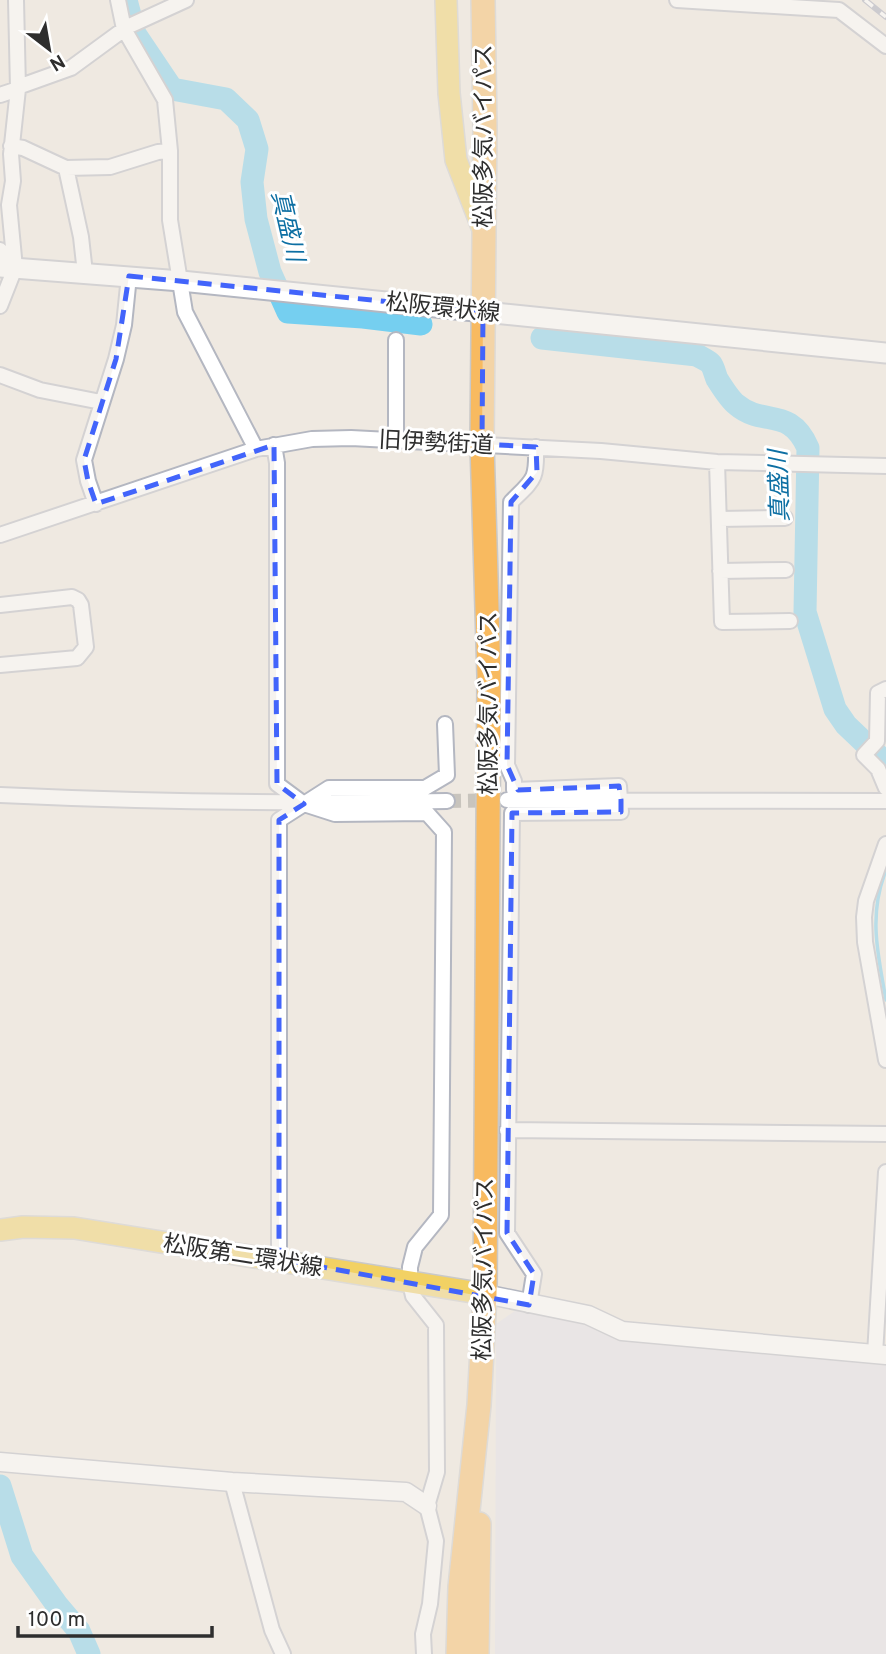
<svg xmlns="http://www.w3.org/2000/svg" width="886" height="1654" viewBox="0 0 886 1654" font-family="Overpass,'Noto Sans JP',sans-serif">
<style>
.industrial{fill:#e3e1e8}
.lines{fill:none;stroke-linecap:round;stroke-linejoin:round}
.stream{stroke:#75cff0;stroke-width:3.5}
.river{stroke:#75cff0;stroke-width:23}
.minor-tunnel{stroke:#c8c4bd;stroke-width:14;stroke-dasharray:14 7;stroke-linecap:butt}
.minor-casing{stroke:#b4b7c1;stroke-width:18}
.tertiary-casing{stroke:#b4b7c1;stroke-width:21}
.secondary-casing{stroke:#b4b7c1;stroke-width:23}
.primary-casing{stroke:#c9c9c9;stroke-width:24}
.trunk-casing{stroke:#c9c9c9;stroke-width:26}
.minor{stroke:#fff;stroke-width:14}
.tertiary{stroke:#fff;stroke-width:18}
.secondary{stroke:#fff;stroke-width:19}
.primary{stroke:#f2d163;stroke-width:21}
.trunk{stroke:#f8ba60;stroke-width:23}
.rail-casing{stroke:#a3a6b8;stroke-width:6}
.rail{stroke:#fff;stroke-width:3.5;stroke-dasharray:10;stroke-linecap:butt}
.marked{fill:none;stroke:#4264fb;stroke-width:5;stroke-dasharray:14 9;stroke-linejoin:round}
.labels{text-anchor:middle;stroke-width:6;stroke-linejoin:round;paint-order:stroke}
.street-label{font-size:23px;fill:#2e2e2e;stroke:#fff}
.water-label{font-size:24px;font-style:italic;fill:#0d6fa3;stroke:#fff}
</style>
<rect width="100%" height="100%" fill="#efe9e1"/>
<path class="industrial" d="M519 1308 886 1364V1654H495L496 1324Z"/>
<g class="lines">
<path class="stream" d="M886 870C868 915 878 955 886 1000"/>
<path class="river" d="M126 0 135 34 172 89 226 99 248 120 257 149 252 182 256 219 270 272 288 312 363 317 421 324
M542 338 697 355C701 358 708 360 711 364 714 368 715 375 717 379 722 387 730 400 737 405 763 427 790 406 808 448L805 612 835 709 846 725 886 763
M0 1486 22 1556 57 1605 79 1631 89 1654"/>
<path class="minor-tunnel" d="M447 801 507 800"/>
<g class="minor-casing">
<path id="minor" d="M118 0 124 29 165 100 170 151V220L185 312 256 449
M677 0 839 10 886 46
M18 87 71 68 127 27 186 0
M0 95 18 89
M11 146 23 148 66 168 110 167 158 152 170 151
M66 168 81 237 85 273
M0 250 15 268
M0 306 15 268 9 205 13 181 11 154 18 89 16 0
M0 375 40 390 101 402
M396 440V340
M274 445 277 463V784L304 804 335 814 427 813 444 832 441 1215 415 1247 410 1267V1283L413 1296 436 1325 437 1472 427 1506 436 1541 430 1604 423 1634 424 1654
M717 462 722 622 790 621
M96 504 88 481 84 460 116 359 124 325 129 276
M719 519 785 518
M0 535 256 449 312 439 351 438 601 451 717 462 886 466
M720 571 786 570
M0 605 72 597 78 600 81 605 86 647 77 658 0 665
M886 689 878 693 877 741 864 755 878 769 886 788
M0 795C149 802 298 804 447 801
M507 800 886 801
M886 844 866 901 864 917 865 942 886 1060
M507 1130 886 1134
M279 1259V820L329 788H425L447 775 445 724
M529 1305 534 1274 507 1233 512 813 621 812 619 786 514 790V781L507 765 511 502C534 479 537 480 536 447
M875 1354 886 1172
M232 1482 272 1630 283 1654"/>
</g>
<g class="tertiary-casing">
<path id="tertiary" d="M485 1294 588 1315 622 1331 886 1355
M0 1462 232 1482 406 1492 427 1506"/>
</g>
<g class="secondary-casing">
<path id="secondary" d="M0 267 181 281 886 353"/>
</g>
<g class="primary-casing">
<path id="primary" d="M446 0 449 93 456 160 482 227
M0 1230 23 1227 74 1228 485 1294"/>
</g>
<g class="trunk-casing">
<path id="trunk" d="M458 1654 460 1587 479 1405 485 1294 489 676 482 444 485 128 483 0
M477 1654 479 1524"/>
</g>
<use href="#minor" class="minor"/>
<use href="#tertiary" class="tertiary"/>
<use href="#secondary" class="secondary"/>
<use href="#primary" class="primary"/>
<use href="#trunk" class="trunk"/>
<g class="rail-casing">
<path id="rail" d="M865 0 886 17"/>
</g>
<use href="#rail" class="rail"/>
</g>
<path d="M0 0H886V1654H0ZM129 276 483 311 482 444 536 447 537 472 511 502 507 765 518 790 619 786 621 800V812L512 813 507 1233 534 1274 529 1305 279 1259V820L304 804 277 784 274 445 96 504 88 481 84 460 116 359Z" fill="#efe9e1" fill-opacity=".55" fill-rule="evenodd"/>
<path class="marked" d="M129 276 483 311 482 444 536 447 537 472 511 502 507 765 518 790 619 786 621 800V812L512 813 507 1233 534 1274 529 1305 279 1259V820L304 804 277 784 274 445 96 504 88 481 84 460 116 359Z"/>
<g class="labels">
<g class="street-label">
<text transform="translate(483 136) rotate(-90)" y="8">松阪多気バイパス</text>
<text transform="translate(443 307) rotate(6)" y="8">松阪環状線</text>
<text transform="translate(436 442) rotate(3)" y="8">旧伊勢街道</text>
<text transform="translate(488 703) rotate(-90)" y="8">松阪多気バイパス</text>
<text transform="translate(243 1255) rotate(9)" y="8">松阪第二環状線</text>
<text transform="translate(483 1269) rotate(-89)" y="8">松阪多気バイパス</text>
</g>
<g class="water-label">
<text transform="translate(288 226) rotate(77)" y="8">真盛川</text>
<text transform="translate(779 486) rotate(-92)" y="8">真盛川</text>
</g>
</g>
<g transform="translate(49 49) rotate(149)" stroke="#ffffff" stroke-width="5" paint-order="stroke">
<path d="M0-5L12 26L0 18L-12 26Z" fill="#2e2e2e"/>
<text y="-10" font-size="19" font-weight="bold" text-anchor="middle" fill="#2e2e2e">N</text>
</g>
<path d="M18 1626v10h194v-10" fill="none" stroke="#2e2e2e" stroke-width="3.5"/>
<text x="28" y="1626" font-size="21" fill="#2e2e2e" stroke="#ffffff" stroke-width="5" paint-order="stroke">100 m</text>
</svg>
